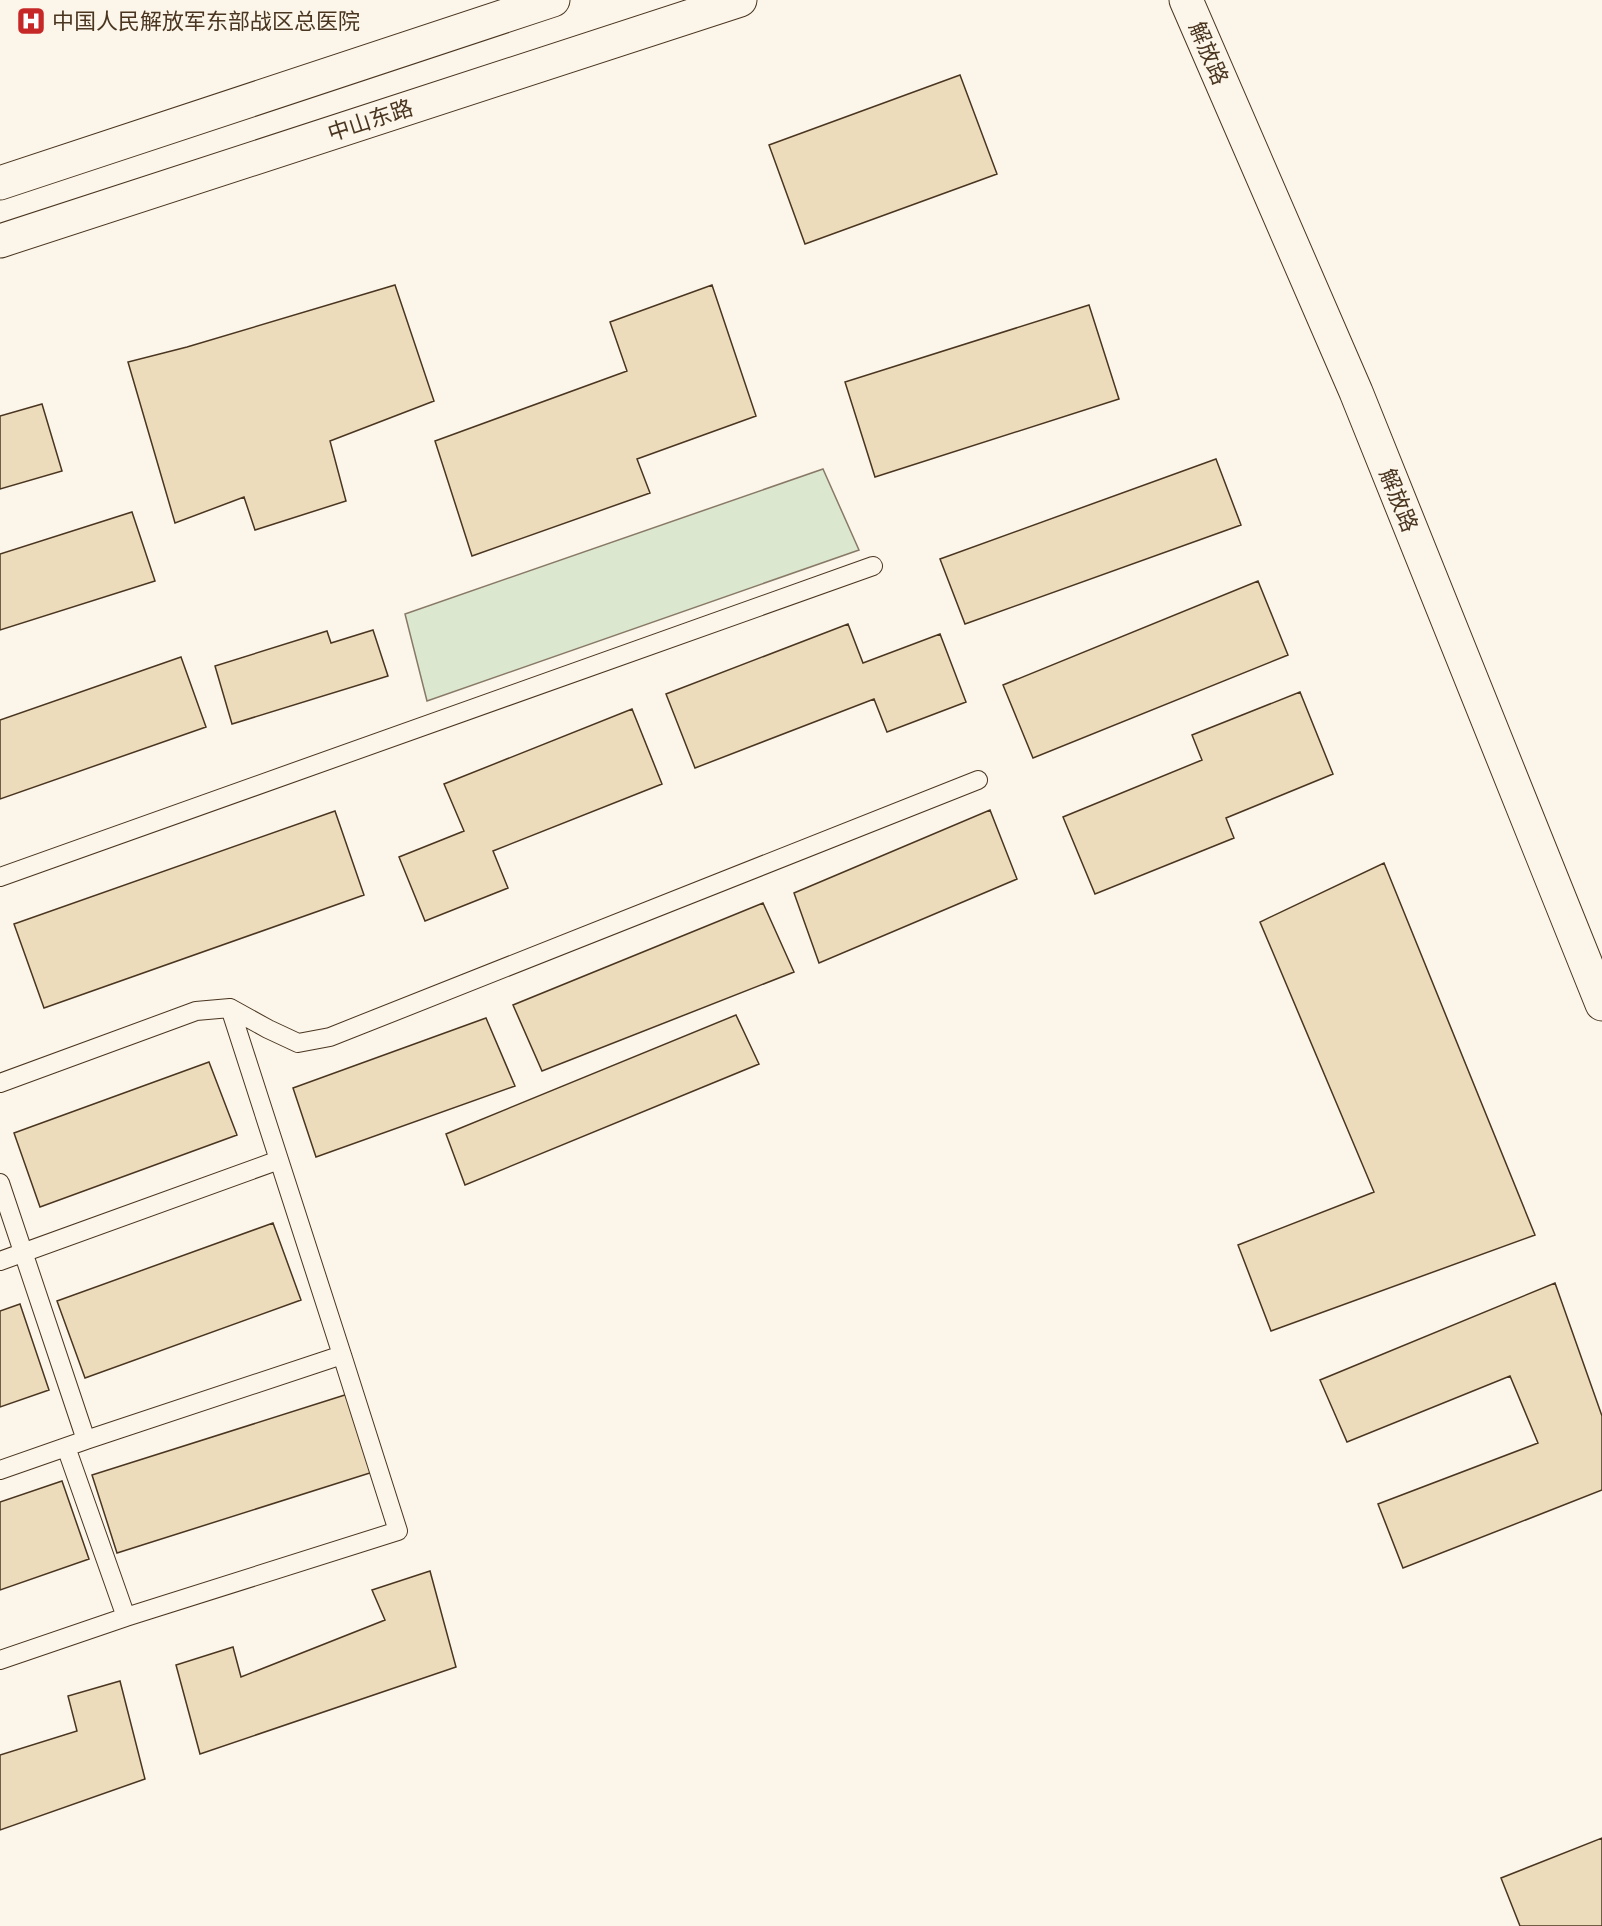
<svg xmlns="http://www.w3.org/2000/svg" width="1602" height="1926" viewBox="0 0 1602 1926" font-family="Signika,'Noto Sans SC',sans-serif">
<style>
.green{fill:#dce7d0;stroke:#887966;stroke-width:1.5}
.building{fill:#ecdcbc;stroke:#4a3520;stroke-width:1.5}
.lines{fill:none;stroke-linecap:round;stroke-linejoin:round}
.service-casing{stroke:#4a3520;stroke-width:20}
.tertiary-casing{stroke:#4a3520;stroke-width:35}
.primary-casing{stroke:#4a3520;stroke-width:35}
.service{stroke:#fbf6e9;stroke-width:18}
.tertiary{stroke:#fbf6e9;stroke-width:33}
.primary{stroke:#fbf6e9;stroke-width:33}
.labels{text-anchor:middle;stroke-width:4.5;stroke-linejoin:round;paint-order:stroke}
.poi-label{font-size:22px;fill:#4a3520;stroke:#fbf6e9;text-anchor:start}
.street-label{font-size:22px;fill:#4a3520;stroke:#fbf6e9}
</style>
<rect width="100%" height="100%" fill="#fbf6e9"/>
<path class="green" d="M823 469 859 550 427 701 405 614Z"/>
<path class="building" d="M960 75 997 174 805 244 769 145Z
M395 285 434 401 330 441 346 501 255 530 244 497 175 523 128 362 187 347Z
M712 285 756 416 637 459 650 493 472 556 435 441 627 371 610 322Z
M1089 305 1119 399 875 477 845 382Z
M42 404 62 471 0 489V416Z
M1216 459 1241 525 965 624 940 559Z
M132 512 155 581 0 630V554Z
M1258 581 1288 655 1033 758 1003 685Z
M848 624 863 663 940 634 966 702 887 732 874 699 695 768 666 694Z
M373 630 388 676 232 724 215 666 327 631 331 643Z
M181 657 206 727 0 799V720Z
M1300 692 1333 774 1226 818 1234 838 1095 894 1063 817 1202 760 1192 735Z
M632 709 662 784 493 851 508 888 425 921 399 857 464 831 444 784Z
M990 810 1017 879 819 963 794 893Z
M335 811 364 895 44 1008 14 924Z
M1384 863 1535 1235 1271 1331 1238 1245 1374 1192 1260 922Z
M763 903 794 972 542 1071 513 1005Z
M736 1015 759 1064 465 1185 446 1134Z
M486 1018 515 1086 316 1157 293 1088Z
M209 1062 237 1135 40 1207 14 1133Z
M273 1223 301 1300 85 1378 57 1301Z
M1555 1283 1602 1416V1490L1403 1568 1378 1504 1538 1443 1510 1376 1347 1442 1320 1380Z
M20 1304 49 1390 0 1407V1311Z
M348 1394 373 1472 117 1553 92 1475Z
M62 1481 89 1559 0 1590V1502Z
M430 1571 456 1667 200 1754 176 1665 233 1647 241 1677 385 1620 372 1590Z
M120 1681 145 1779 0 1830V1755L77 1731 68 1696Z
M1602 1838V1926H1520L1501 1878Z"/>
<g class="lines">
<g class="service-casing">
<path id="service" d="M0 877 873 566
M0 1083 196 1011 230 1008 268 1029 298 1043 330 1037 978 780
M0 1183 86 1440 0 1470
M0 1261 279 1160
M86 1440 342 1355 230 1008
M126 1617 398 1531 342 1355
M0 1660 126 1617 66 1447"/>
</g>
<g class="tertiary-casing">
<path id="tertiary" d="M1186 0 1356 392 1602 1004"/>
</g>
<g class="primary-casing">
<path id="primary" d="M0 183 553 0
M0 241 740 0"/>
</g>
<use href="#service" class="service"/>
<use href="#tertiary" class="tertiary"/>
<use href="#primary" class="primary"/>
</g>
<defs>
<g id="hospital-square" transform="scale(1.5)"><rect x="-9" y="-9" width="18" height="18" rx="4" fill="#c62828" stroke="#fbf6e9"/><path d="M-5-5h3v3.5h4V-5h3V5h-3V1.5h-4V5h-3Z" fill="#fff"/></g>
</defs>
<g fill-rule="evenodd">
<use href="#hospital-square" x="31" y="21"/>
</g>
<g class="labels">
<g class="poi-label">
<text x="52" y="29">中国人民解放军东部战区总医院</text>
</g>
<g class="street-label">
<text transform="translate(1209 53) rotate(67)" y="8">解放路</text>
<text transform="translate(370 120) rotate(-18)" y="8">中山东路</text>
<text transform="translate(1399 500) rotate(68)" y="8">解放路</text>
</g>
</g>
</svg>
